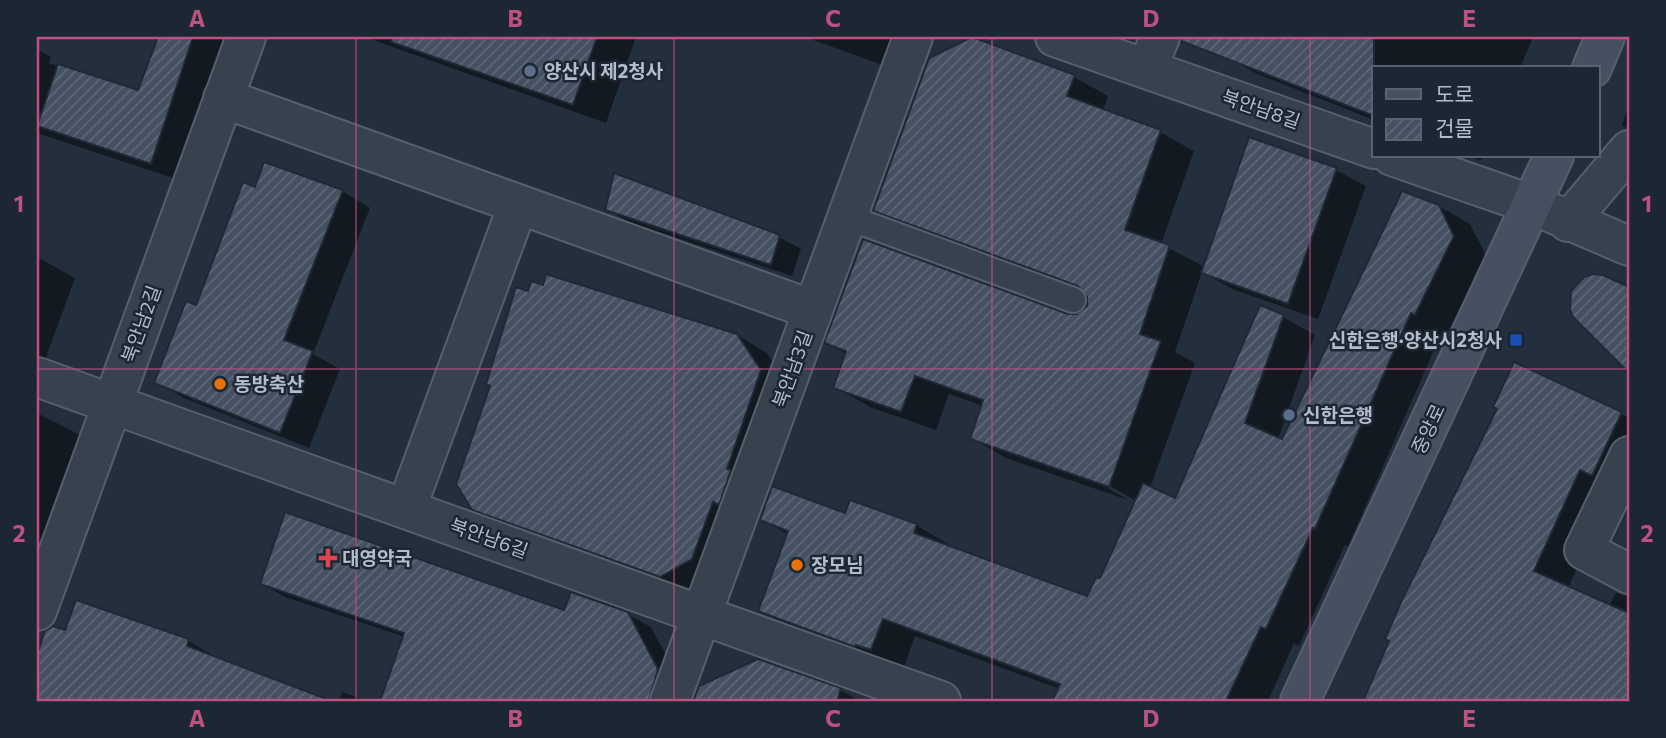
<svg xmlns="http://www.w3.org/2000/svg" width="1666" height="738" viewBox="0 0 1666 738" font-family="Commissioner,'Noto Sans KR',sans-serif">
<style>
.shadow{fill:#0007}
.building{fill:url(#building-hatch);stroke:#1f2835;stroke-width:2}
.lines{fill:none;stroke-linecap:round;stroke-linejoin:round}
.service-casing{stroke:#565f6c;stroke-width:28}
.minor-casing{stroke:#565f6c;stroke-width:42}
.secondary-casing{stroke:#565f6c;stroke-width:42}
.service{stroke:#38414e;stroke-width:24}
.minor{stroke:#38414e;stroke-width:38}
.secondary{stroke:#465061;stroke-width:38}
.grid{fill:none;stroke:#bd5182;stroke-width:2;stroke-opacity:0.55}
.service-dot{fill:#5c6f8a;stroke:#1d2633;stroke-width:2.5}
.transit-dot{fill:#1a4fb4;stroke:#1d2633;stroke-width:2.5}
.food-dot{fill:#e8710a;stroke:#1d2633;stroke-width:2.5}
.health-dot{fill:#e0444e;stroke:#1d2633;stroke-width:2.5}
.labels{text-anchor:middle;stroke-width:5;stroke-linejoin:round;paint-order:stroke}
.poi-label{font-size:19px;font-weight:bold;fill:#b4bcc9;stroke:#1d2633;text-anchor:start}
.street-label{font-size:19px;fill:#b4bcc9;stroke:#1d2633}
.neatline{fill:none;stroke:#bd5182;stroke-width:2.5}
.grid-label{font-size:23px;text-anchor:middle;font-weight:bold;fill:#bd5182}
</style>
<defs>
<pattern id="building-hatch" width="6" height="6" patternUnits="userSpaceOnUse" patternTransform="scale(1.75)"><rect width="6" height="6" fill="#455162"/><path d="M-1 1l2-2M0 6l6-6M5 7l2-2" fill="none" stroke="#5d6877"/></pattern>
</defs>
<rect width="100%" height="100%" fill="#242f3e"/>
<path class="shadow" d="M160 37H243L185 182 37 133V49L51 57 49 63 139 92Z
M365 37H636L606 123Z
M805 37H902L891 68Z
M1209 37H1533L1520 68H1374V120L1255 73 1226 57Z
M1074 77 1108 96 1103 111 1160 132 1194 151 1161 244 1205 267 1251 139 1336 170 1366 186 1318 319 1232 289 1202 272 1175 352 1195 363 1150 488 1176 500 1283 317 1315 335 1278 439 1283 441 1437 205 1470 224 1486 255 1448 332 1443 330 1348 546 1345 545 1299 646 1294 643 1268 701H1054L1060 689 915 636 904 667 888 661V664L792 629 760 610 789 535 762 519 846 515 916 525 948 544 947 547 1088 599 1100 581 1136 501 1102 481 1101 484 1128 500 1006 458 972 438 983 406 949 394 936 430 870 407 835 387 847 354 826 343 1077 316 1088 307 1089 296 909 230 875 210Z
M1629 104V130L1622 125Z
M1469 156H1483L1480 161Z
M265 164 342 191 370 208 313 354 340 369 309 448 184 398 156 382 256 189Z
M607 209 779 237 801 249 792 276 629 222Z
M37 257 75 278 37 382Z
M737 335 767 353 789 388 691 593 504 526 473 508Z
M1515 364 1629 418V486L1613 487 1568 588 1609 606 1616 593 1629 597V701H1364L1499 409Z
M37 413 84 437 79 524 51 513 37 554Z
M262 584 565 612 627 614 651 627 681 683 676 701H382L405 637 285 597Z
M47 632 188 641 211 654V657L327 701H37V659Z
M700 687 840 690 860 701H694Z
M342 692 367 701H339Z"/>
<path class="building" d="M158 37H193L151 164 37 126 58 64 138 90Z
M392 37H597L573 105 391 42Z
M972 37 1075 75 1067 96 1161 130 1125 230 1170 245 1140 334 1161 341 1109 487 970 439 983 400 915 376 901 412 833 388 846 351 824 343 863 239 1068 314H1076L1087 306V297L1078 286 873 211 929 58Z
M1181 37H1374V116L1181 41Z
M1249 137 1337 168 1288 304 1201 273Z
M264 162 343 190 284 340 313 351 280 433 154 383 186 301 196 305 243 182 255 187Z
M614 173 780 235 771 265 605 210Z
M1402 191 1439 205 1454 236 1415 315 1411 313 1315 529 1313 528 1266 629 1261 627 1226 701H1052L1060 684 883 619 871 650 856 645 855 647 758 611 788 531 760 520 772 486 845 513 850 500 917 524 914 533 1087 596 1096 577 1100 578 1143 483 1175 498 1260 305 1284 315 1245 423 1282 439Z
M546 274 737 334 761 370 727 469 731 470 719 505 713 502 692 559 660 577 472 510 456 484 490 386 486 384 516 287 528 291 531 281 543 285Z
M1593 274 1603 275 1629 287V373L1573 317 1570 310 1571 291 1584 277Z
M1514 362 1622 412 1592 476 1580 470 1534 571 1629 613V701H1363L1389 641 1385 639 1401 602 1497 409 1493 407Z
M285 512 564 610 571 592 628 612 658 669 649 701H380L404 633 260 584Z
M76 600 189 639 187 646 324 698V701H37V654L45 631 53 626 65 630Z
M758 659 841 688 837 701H693L699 686Z"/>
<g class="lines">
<g class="service-casing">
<path id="service" d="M847 217 1073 300"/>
</g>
<g class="minor-casing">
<path id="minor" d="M1055 37 1374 149
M1147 69 1160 37
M223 98 813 310
M1392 156 1533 205 1629 246
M1568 222 1629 150
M37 377 941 701
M1629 456 1584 550 1629 574
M406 509 518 205
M37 611 246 37
M670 701 913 37"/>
</g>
<g class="secondary-casing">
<path id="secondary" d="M1592 68 1605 37
M1300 701 1554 156"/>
</g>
<use href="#service" class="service"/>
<use href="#minor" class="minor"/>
<use href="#secondary" class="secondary"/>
</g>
<path class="grid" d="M356 37V701M674 37V701M992 37V701M1310 37V701M37 369H1629"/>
<g class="service-dot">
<circle cx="530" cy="71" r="7"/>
<circle cx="1289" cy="415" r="7"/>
</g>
<rect class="transit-dot" x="1509" y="333" width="14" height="14" rx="3.5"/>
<g class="food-dot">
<circle cx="220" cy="384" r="7"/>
<circle cx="797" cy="565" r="7"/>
</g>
<path class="health-dot" d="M324.5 547.5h7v7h7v7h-7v7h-7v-7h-7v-7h7z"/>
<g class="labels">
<g class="poi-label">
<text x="544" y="78">양산시 제2청사</text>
<text x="1502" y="347" text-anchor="end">신한은행·양산시2청사</text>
<text x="234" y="391">동방축산</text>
<text x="1303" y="422">신한은행</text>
<text x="342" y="565">대영약국</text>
<text x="811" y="572">장모님</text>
</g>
<g class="street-label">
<text transform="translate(1261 109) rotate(19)" y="7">북안남8길</text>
<text transform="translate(141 324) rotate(-70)" y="7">북안남2길</text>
<text transform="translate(792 369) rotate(-70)" y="7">북안남3길</text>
<text transform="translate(1428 429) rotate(-65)" y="7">중앙로</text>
<text transform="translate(489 538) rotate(20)" y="7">북안남6길</text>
</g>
</g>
<rect width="1666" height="738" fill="none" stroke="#1d2633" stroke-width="77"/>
<rect x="1372" y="66" width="228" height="91" fill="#1d2633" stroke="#59626f" stroke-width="2"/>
<rect x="1386" y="89" width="35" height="10" fill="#465061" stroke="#59626f" stroke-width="2"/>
<text x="1435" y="102" font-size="21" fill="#b4bcc9">도로</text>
<rect x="1386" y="119" width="35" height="21" fill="url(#building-hatch)" stroke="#59626f" stroke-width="2"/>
<text x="1435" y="136" font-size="21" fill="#b4bcc9">건물</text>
<rect x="38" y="38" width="1590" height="662" class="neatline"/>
<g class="grid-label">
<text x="197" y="27">A</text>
<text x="515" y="27">B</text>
<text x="833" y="27">C</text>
<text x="1151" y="27">D</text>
<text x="1469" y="27">E</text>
<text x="19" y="212">1</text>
<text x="1647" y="212">1</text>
<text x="19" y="542">2</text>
<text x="1647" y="542">2</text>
<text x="197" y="727">A</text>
<text x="515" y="727">B</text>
<text x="833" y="727">C</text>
<text x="1151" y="727">D</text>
<text x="1469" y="727">E</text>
</g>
</svg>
